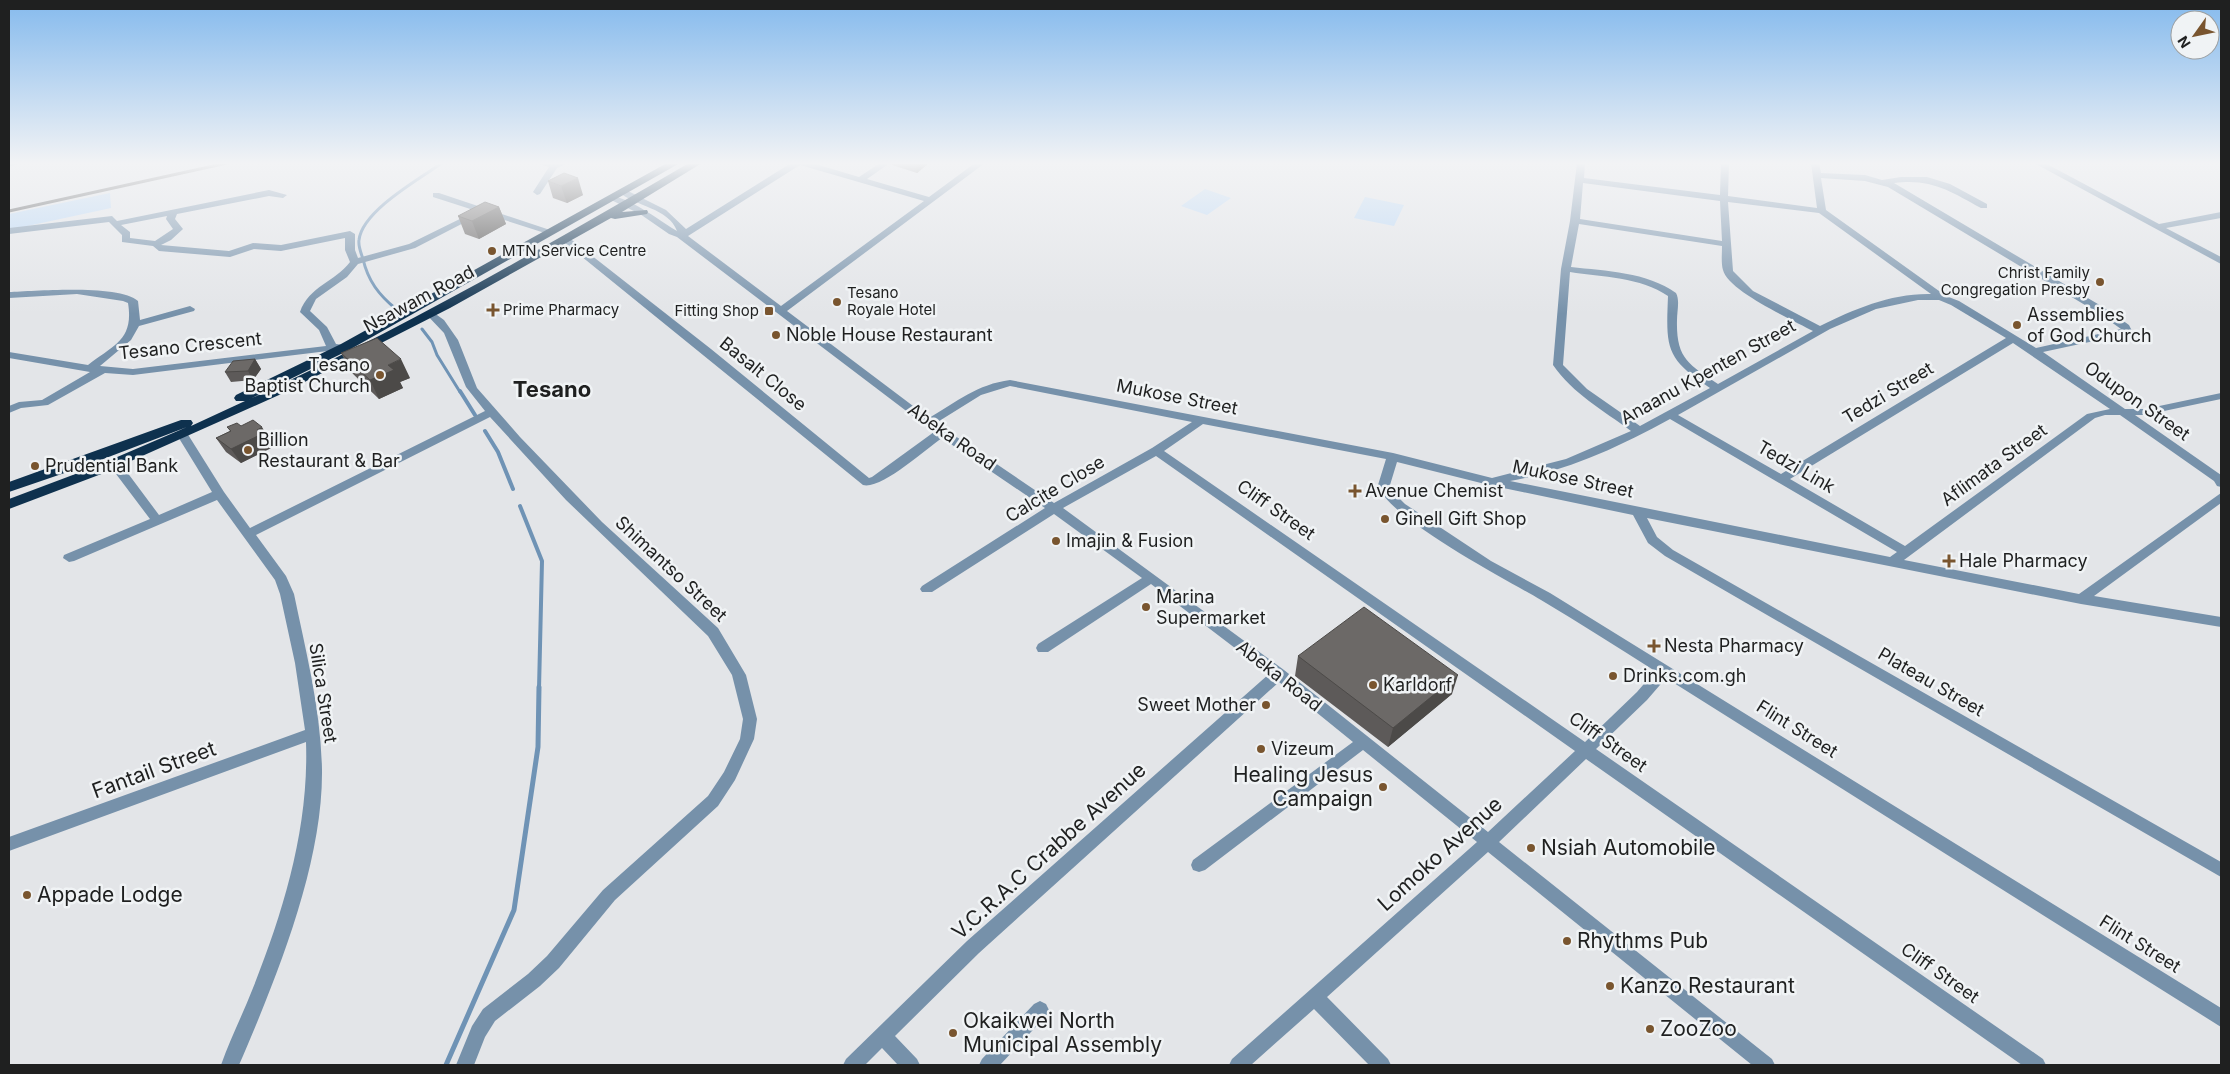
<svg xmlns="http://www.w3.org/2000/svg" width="2230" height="1074" viewBox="0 0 2230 1074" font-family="Inter,sans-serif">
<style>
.green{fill:#b7d7f7}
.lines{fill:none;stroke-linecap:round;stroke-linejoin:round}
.stream-far2{stroke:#6f93b5;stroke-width:3}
.stream-far1{stroke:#6f93b5;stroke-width:4}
.stream{stroke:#6f93b5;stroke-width:5}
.minor{fill:#7691aa;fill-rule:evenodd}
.highway{fill:#0e314e;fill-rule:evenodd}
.rail{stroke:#4b4c4d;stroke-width:3}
.wall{fill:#5d5a59}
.shaded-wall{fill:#4c4a48}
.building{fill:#6c6967;stroke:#4c4a48}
.poi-dot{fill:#79552f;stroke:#f0f3f5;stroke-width:2}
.labels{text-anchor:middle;stroke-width:5;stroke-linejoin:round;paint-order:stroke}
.far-poi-label{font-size:15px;fill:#1f2020;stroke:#f0f3f5;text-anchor:start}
.street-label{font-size:18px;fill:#1f2020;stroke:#f0f3f5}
.poi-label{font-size:18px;fill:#1f2020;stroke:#f0f3f5;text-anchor:start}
.near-street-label{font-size:21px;fill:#1f2020;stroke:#f0f3f5}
.near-poi-label{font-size:21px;fill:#1f2020;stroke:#f0f3f5;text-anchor:start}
.district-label{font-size:22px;font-weight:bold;fill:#1f2020;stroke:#f0f3f5}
</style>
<rect width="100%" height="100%" fill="#e3e5e8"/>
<path class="green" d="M1205 189 1231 198 1207 215 1181 206Z
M110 193 111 208 9 230V214Z
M1365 197 1404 205 1394 226 1354 218Z"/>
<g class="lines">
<path class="stream-far2" d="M396 309C379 295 368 281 363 259 361 253 358 246 359 240 362 211 419 179 442 163
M422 329 432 342 437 355 460 392"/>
<path class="stream-far1" d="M460 391 475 415
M485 431 498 452 513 489
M520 506 542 561 539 689"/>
<path class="stream" d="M446 1065 514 910 538 747 539 687"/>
<path class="minor" d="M9 163H18L9 167Z
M535 163H568L557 168 540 194 537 195 533 192 549 167Z
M791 163H812L859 177 880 163H890L867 179 929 197 975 163H985L787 311 929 418C956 402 978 384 1010 380L1393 453 1492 478 1566 459 1631 431C1603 410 1573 394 1553 365L1561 269 1570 221 1577 163H1585L1584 178 1720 195 1721 163H1729L1728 196 1817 208 1811 163H1819L1821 173 1865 175 1882 180 1901 177H1927L1950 184 1987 204V208H1981C1950 191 1931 178 1894 183L2108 310 2129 325 2132 331 2131 333 2043 352 2125 409H2145L2221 393V399L2145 415H2135L2221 475V487L2217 486 2214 481 2120 415H2105L2095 418 1904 560 2079 594 2221 493V503L2094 596 2221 617V627L2081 604 1647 518 1657 537 1673 550 2221 862V877L1665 556 1648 543 1633 515 1489 485 1397 462 1390 485 1393 492 1405 504 1491 561 1550 593 2221 1008V1027L1666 678 1647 700 1596 749 2043 1059 2046 1065H2022L1586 759 1499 842 1772 1059 1775 1065H1752L1488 852 1327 997 1388 1059 1391 1065H1369L1314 1009 1251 1065H1229L1232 1059 1477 842 1363 750 1205 870 1199 872 1193 870 1191 865 1193 860 1353 742 1279 682 979 953 895 1036 917 1059 920 1065H898L882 1048 865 1065H843L846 1059 967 941 1269 674 1151 584 1048 652H1038L1036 648 1038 644 1142 578 1054 514 932 592H922L920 589 922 586 1045 508 942 438C926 449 881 490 863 485L560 239 562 237H568L711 349 869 478 872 477 934 432 677 237 669 234 640 214 607 198C619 189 664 224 677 231 669 208 634 206 619 192L626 190 666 210 686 229ZM800 165 924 201 781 306 688 236ZM1821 178 1865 181 1888 187 2100 314 2121 329 2036 348 1959 301 1946 296 1826 210ZM1583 183 1720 201 1722 241 1580 219ZM1728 202 1819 213 1931 294C1892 293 1854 309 1820 326L1753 291 1733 271ZM1579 224 1722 246C1722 254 1721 263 1723 270 1728 291 1793 320 1813 331L1718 384C1688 364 1676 358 1677 320 1677 311 1680 300 1676 293 1647 272 1606 271 1571 267ZM1570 272C1602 277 1641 277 1668 296 1666 348 1665 358 1710 388L1640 426 1587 389 1563 365ZM1918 300H1939L1951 305 2006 338 1781 474 1678 415 1830 329 1876 309ZM2013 343 2110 409 2087 414 1905 546 1790 479ZM1010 386 1192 422 1152 448 1054 503 936 423 981 395ZM1670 419 1897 552 1890 557 1510 481C1567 471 1619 447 1670 419ZM1203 424 1386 459 1378 485C1387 518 1509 581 1541 600 1580 623 1617 647 1655 671L1637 692 1585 742 1164 451ZM1156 456 1575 751 1488 832 1284 670 1063 508Z
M2034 163H2045L2159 224 2221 212V218L2166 228 2221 257V264Z
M269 190 287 195 283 198 269 196 177 214 175 219 183 229 171 240 161 245 229 251 253 243 281 245 350 231 355 234V250L358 258 409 244 472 213 479 215 415 248 358 264 347 277 316 299 310 311 327 327 336 344 344 345V349L133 375 105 373 48 405 21 408 9 413V406L19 402 42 400 90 372 9 358V352L88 365C114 345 134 340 128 303L123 301 77 294 9 298V292C35 291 120 284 138 301L140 320 190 306 195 309 194 311 139 326 131 340 100 366 133 369 326 346 319 330 300 312C309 286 335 282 350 262L345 250V238L281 251 254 249 230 257 159 251 153 246 122 242V235L109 222 9 234V228L112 216 117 221ZM167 216 166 219 173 229 155 241 130 238V232L121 225Z
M433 193H439L556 232 548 234 433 197Z
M430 310 444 320 458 340 477 388 520 437 602 522 718 628 746 675 757 719 754 739 735 780 718 806 615 900 559 968 540 986 495 1021 485 1037 474 1065H456L472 1026 483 1009 528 974 547 956 603 890 708 796 724 772 740 739 743 719 732 675 708 636 566 500 490 417 256 535 286 576 294 594C306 652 321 710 322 770 323 865 276 979 239 1065H221C230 1039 243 1014 253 988 284 910 309 827 306 742L9 851V837L305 730 295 663 280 594 275 580 217 500 74 561 69 562 63 558 64 555 150 519 110 466 108 463 110 460H118L159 515 212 492 177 435 179 433H187L224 492 250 528 485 411 466 387 444 333 425 313Z
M1040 1001 1046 1004 1049 1010 1046 1016 1000 1065H979L982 1059 1034 1004Z"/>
<path class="highway" d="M667 163H680L349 350 248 400C400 330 545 247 689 163H702L622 212 647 210 648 212 647 214 615 219 611 218 450 308 279 395 104 473 9 509V499L94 467 187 427 85 466 9 492V482L181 420H191L193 423 191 426 245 401H236L234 398 236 395 341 344Z"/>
<path class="rail" d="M9 211 227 163"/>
</g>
<path class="wall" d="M892 163H929L917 173 892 165Z
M548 181 583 195 567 203 553 198Z
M499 207 506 224 479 239 465 234 458 216Z
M341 353 410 378 400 382 403 388 379 399 351 372Z
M255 359 261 369 253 380 231 382 225 372Z
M241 426 271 442 268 443 271 448 241 463 226 452 216 438 230 431 227 427Z
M1298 656 1452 694 1388 747 1295 676Z"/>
<path class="shaded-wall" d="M917 163H929L917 173 916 164Z
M578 178 583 195 567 203 561 186Z
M499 207 506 224 479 239 472 221Z
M255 359 261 369 253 380 248 371Z
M401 359 410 378 400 382 403 388 379 399 370 380 388 365Z
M262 427 271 442 268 443 271 448 241 463 231 449 257 430Z
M1458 675 1452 694 1388 747 1393 728Z"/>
<path class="building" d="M564 173 578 178 561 186 548 181Z
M485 202 499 207 472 221 458 216Z
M377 338 401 359 388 365 394 370 370 380 341 353Z
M255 359 248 371 225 372 233 361Z
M253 420 262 427 257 430 262 434 231 449 216 438 231 431 227 427 237 423 241 426Z
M1364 607 1458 675 1393 728 1298 656Z"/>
<linearGradient id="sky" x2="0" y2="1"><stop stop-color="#85baed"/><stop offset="0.52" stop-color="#f2f3f5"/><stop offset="1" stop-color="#f2f3f5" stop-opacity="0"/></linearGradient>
<rect width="2230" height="314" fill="url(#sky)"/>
<g class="poi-dot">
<circle cx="492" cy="251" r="5"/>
<circle cx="2100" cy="282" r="5"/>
<circle cx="837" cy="302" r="5"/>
<path d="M490.5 302.5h5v5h5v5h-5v5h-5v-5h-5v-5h5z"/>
<rect x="764" y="306" width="10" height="10" rx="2.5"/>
<circle cx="2017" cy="325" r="5"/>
<circle cx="776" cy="335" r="5"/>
<circle cx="380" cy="375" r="5"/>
<circle cx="248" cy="450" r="5"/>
<circle cx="35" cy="466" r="5"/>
<path d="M1352.5 483.5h5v5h5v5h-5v5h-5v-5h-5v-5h5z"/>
<circle cx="1385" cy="519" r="5"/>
<circle cx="1056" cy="541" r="5"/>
<path d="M1946.5 553.5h5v5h5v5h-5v5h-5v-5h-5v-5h5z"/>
<circle cx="1146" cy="607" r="5"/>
<path d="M1651.5 638.5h5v5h5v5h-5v5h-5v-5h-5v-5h5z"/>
<circle cx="1613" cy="676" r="5"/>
<circle cx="1373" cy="685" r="5"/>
<circle cx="1266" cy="705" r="5"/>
<circle cx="1261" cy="749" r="5"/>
<circle cx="1383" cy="787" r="5"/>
<circle cx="1531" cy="848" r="5"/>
<circle cx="27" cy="895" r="5"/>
<circle cx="1567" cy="941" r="5"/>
<circle cx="1610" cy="986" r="5"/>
<circle cx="1650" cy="1029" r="5"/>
<circle cx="953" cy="1033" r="5"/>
</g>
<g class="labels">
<g class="far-poi-label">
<text x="502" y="256">MTN Service Centre</text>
<text x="2090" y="278" text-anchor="end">Christ Family<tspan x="2090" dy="17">Congregation Presby</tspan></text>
<text x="847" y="298">Tesano<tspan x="847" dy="17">Royale Hotel</tspan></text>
<text x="503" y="315">Prime Pharmacy</text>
<text x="759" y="316" text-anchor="end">Fitting Shop</text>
</g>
<g class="street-label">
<text transform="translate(419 299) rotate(-28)" y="6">Nsawam Road</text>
<text transform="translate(190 346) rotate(-6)" y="6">Tesano Crescent</text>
<text transform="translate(1708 372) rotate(-29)" y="6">Anaanu Kpenten Street</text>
<text transform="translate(763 374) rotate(39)" y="6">Basalt Close</text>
<text transform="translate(1888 393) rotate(-31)" y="6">Tedzi Street</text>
<text transform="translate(1177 397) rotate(11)" y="6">Mukose Street</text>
<text transform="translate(2137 401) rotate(35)" y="6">Odupon Street</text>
<text transform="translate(952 437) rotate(35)" y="6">Abeka Road</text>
<text transform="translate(1994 465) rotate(-36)" y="6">Aflimata Street</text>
<text transform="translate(1796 467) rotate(30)" y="6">Tedzi Link</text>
<text transform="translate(1573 479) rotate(12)" y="6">Mukose Street</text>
<text transform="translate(1055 489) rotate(-31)" y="6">Calcite Close</text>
<text transform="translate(1276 510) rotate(35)" y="6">Cliff Street</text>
<text transform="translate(671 569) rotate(43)" y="6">Shimantso Street</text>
<text transform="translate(1279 676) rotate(38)" y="6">Abeka Road</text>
<text transform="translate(1931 682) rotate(30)" y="6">Plateau Street</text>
<text transform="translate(323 693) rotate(81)" y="6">Silica Street</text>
<text transform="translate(1797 729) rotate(32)" y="6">Flint Street</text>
<text transform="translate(1608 742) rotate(35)" y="6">Cliff Street</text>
<text transform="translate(2140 944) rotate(32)" y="6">Flint Street</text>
<text transform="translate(1940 973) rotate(35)" y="6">Cliff Street</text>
</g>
<g class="poi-label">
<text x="2027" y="321">Assemblies<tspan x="2027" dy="21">of God Church</tspan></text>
<text x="786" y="341">Noble House Restaurant</text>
<text x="370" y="371" text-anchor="end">Tesano<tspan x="370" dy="21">Baptist Church</tspan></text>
<text x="258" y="446">Billion<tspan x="258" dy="21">Restaurant &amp; Bar</tspan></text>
<text x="45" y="472">Prudential Bank</text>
<text x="1365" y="497">Avenue Chemist</text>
<text x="1395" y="525">Ginell Gift Shop</text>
<text x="1066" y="547">Imajin &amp; Fusion</text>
<text x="1959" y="567">Hale Pharmacy</text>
<text x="1156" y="603">Marina<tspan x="1156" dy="21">Supermarket</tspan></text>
<text x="1664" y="652">Nesta Pharmacy</text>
<text x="1623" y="682">Drinks.com.gh</text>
<text x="1383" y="691">Karldorf</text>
<text x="1256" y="711" text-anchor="end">Sweet Mother</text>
<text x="1271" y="755">Vizeum</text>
</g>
<g class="near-street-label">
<text transform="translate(154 770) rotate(-20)" y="7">Fantail Street</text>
<text transform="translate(1049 851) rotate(-42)" y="7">V.C.R.A.C Crabbe Avenue</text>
<text transform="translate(1440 854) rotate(-42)" y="7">Lomoko Avenue</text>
</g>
<g class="near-poi-label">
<text x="1373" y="782" text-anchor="end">Healing Jesus<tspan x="1373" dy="24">Campaign</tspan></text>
<text x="1541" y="855">Nsiah Automobile</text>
<text x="37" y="902">Appade Lodge</text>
<text x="1577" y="948">Rhythms Pub</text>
<text x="1620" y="993">Kanzo Restaurant</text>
<text x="963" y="1028">Okaikwei North<tspan x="963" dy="24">Municipal Assembly</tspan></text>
<text x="1660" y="1036">ZooZoo</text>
</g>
<g class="district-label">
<text x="552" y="397">Tesano</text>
</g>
</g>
<rect width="2230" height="1074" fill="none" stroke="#1f2020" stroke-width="20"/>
<g transform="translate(2195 35) rotate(237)"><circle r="24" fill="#f0f3f5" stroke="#9c9fa0"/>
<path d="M0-4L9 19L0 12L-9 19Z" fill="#79552f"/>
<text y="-8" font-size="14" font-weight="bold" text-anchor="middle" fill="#1f2020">N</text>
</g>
</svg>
